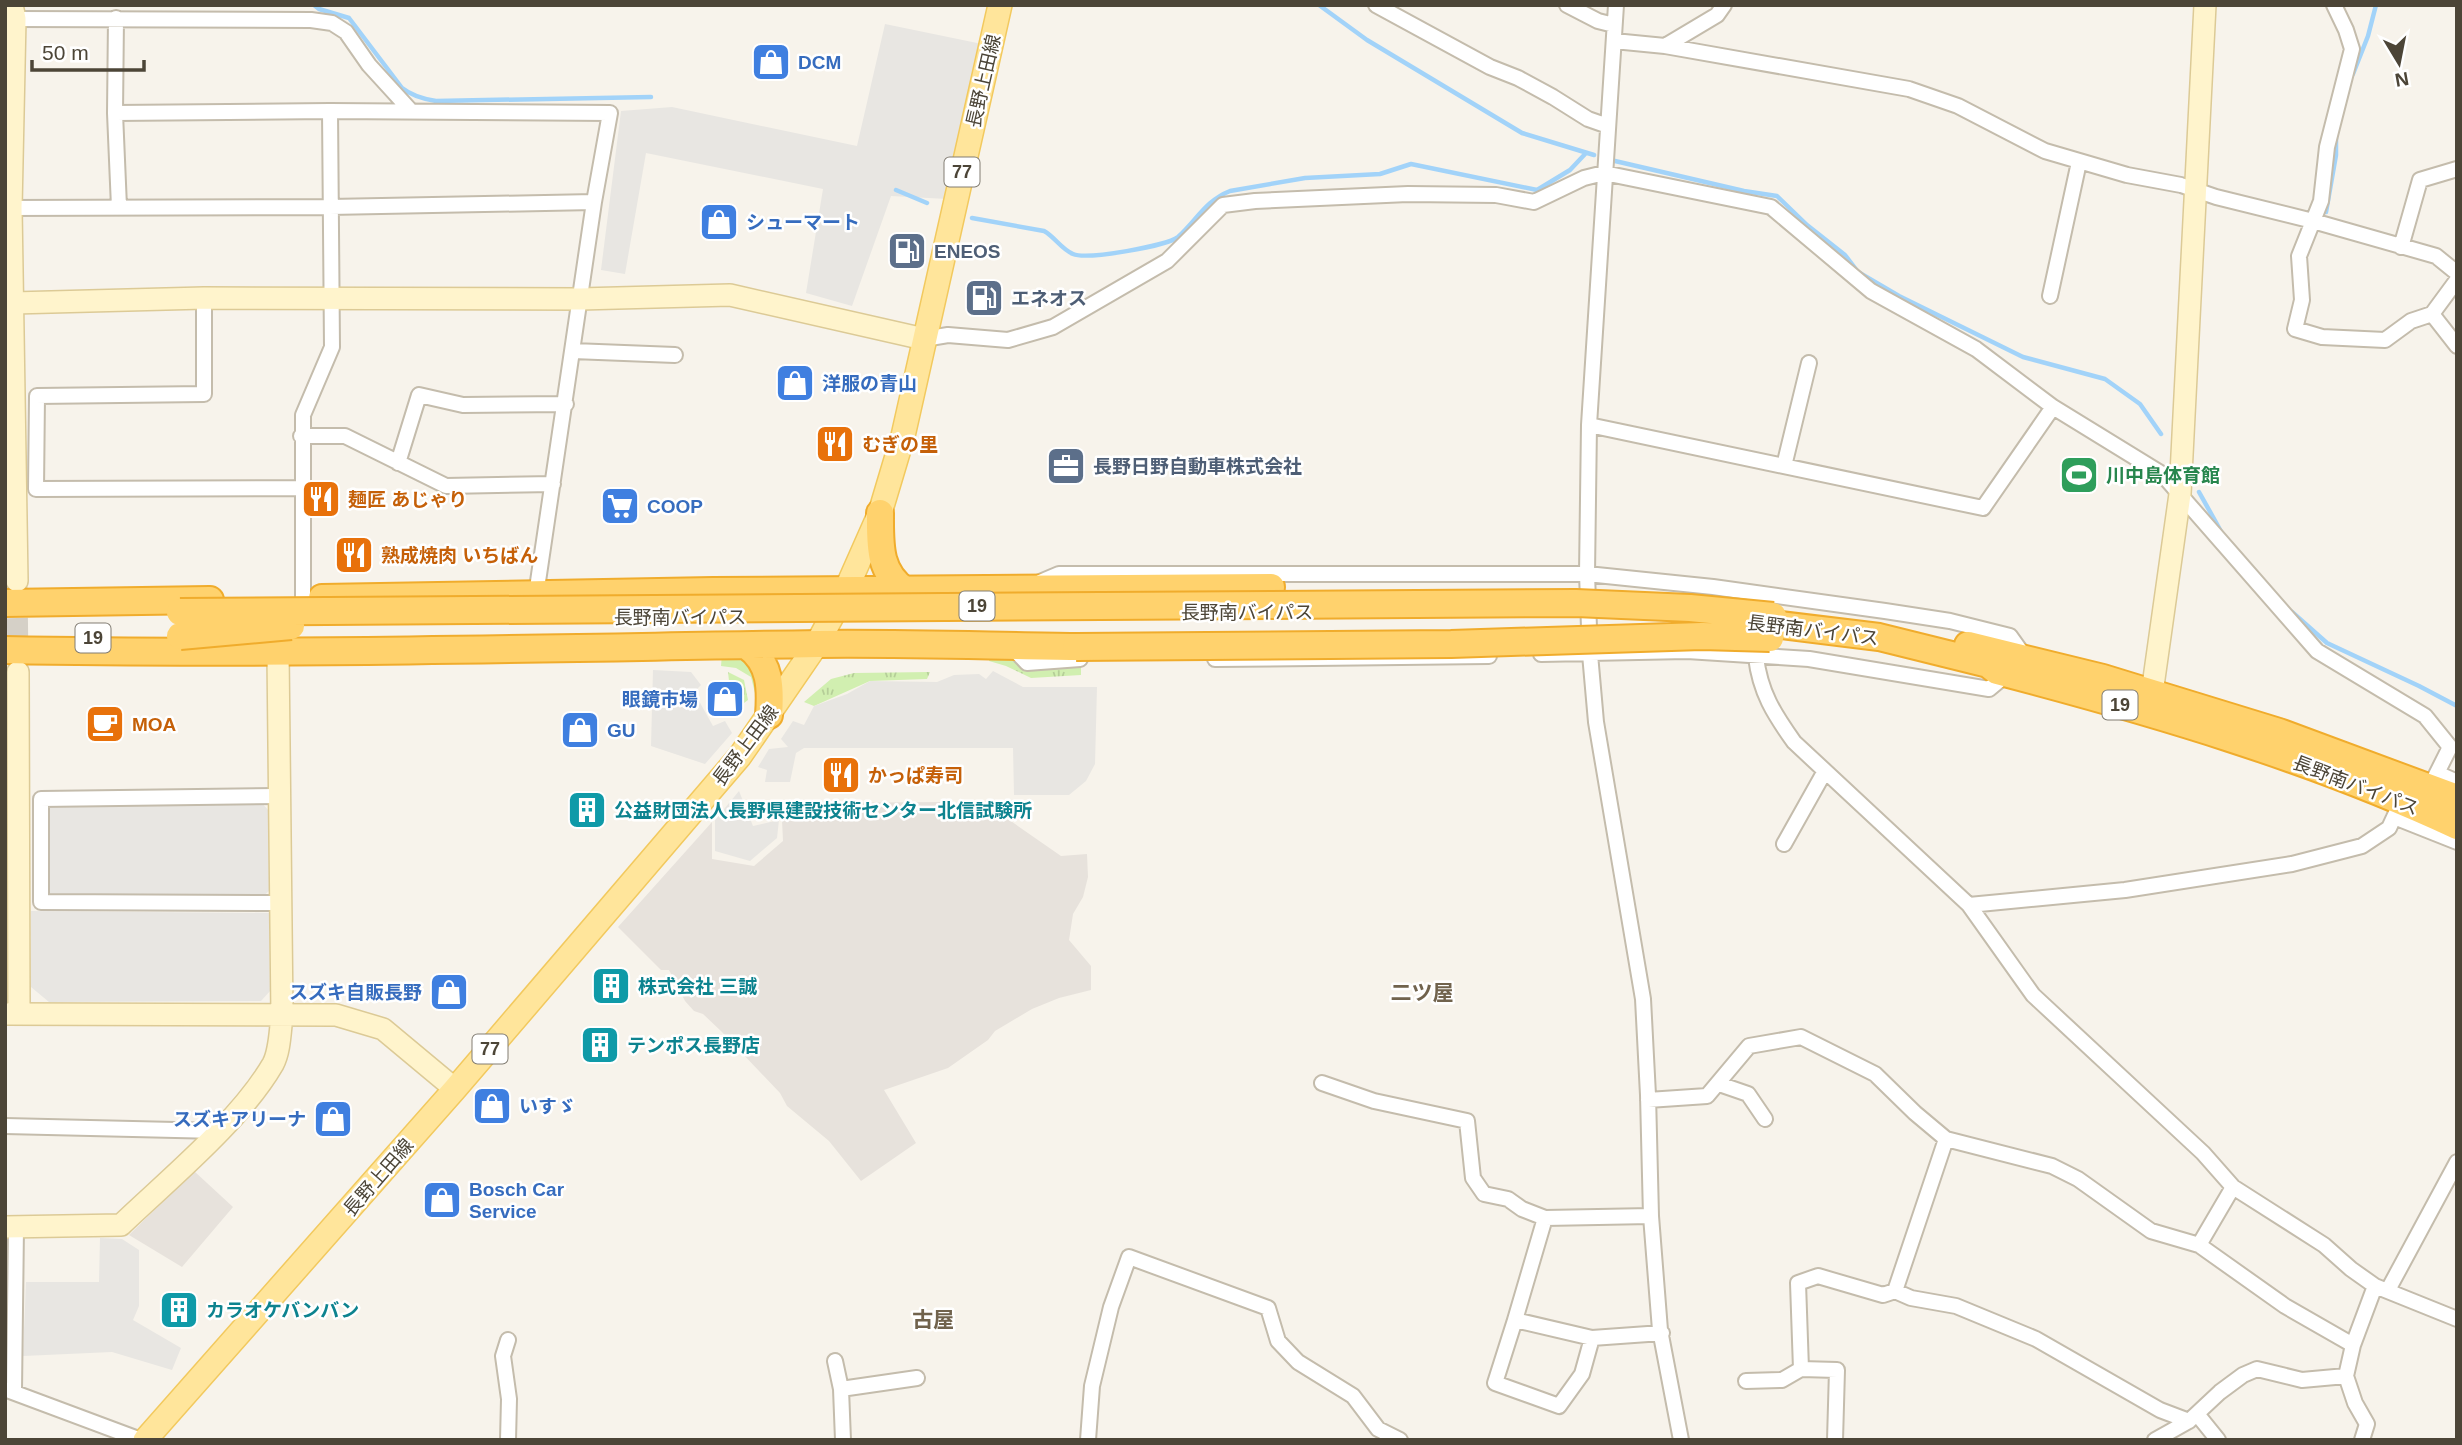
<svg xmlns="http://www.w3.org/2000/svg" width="2462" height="1445" viewBox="0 0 2462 1445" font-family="Arial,'Noto Sans JP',sans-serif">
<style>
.industrial{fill:#e7e2dc}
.grass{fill:url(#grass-tufts)}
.parking{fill:#e8e6e2}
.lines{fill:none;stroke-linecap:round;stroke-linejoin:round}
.stream{stroke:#a2d3f9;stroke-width:4.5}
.secondary-tunnel{stroke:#d5d0c7;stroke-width:21;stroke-dasharray:21 10;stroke-linecap:butt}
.street-casing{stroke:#c4bcac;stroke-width:18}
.secondary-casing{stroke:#dcca96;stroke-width:24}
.primary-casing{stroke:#f2c95e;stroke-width:26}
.highway-casing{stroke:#f0ac2c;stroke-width:30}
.street{stroke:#fff;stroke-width:14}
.secondary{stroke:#fff4cc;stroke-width:21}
.primary{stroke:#ffe59b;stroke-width:23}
.highway{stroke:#ffd26d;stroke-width:26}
.highway-bridge-casing{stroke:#f0ac2c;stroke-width:30;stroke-linecap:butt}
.highway-bridge{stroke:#ffd26d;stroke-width:26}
.labels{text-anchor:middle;stroke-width:5;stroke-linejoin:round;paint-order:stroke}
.shield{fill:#fff;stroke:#827d73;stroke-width:2}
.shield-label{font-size:18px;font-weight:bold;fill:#4c4537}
.shop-label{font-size:19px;font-weight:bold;fill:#366cbe;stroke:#fff;text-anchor:start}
.street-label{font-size:19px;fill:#4c4537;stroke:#fff}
.service-label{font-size:19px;font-weight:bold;fill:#4e5e75;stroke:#fff;text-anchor:start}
.food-label{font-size:19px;font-weight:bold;fill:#c56008;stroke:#fff;text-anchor:start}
.leisure-label{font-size:19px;font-weight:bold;fill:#27864d;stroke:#fff;text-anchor:start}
.culture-label{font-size:19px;font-weight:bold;fill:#0d838f;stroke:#fff;text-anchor:start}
.neighbourhood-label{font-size:21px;font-weight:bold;fill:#71634d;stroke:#fff}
</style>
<defs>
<pattern id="grass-tufts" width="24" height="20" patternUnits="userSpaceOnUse" patternTransform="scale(1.75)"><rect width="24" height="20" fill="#d1efb0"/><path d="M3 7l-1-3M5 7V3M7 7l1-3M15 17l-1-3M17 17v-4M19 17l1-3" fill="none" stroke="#b5ce98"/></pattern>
</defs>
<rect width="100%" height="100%" fill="#f7f3eb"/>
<path class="industrial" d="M943 802 951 803 954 812 979 820 1005 817 1061 856 1087 854 1088 877 1083 897 1073 914 1069 940 1091 966V990L1059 998 1032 1009 995 1031 988 1040 948 1068 884 1090 916 1143 861 1181 829 1141 787 1106 780 1093 722 1032 703 1014 694 1011 685 1001 669 970H661L618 927 712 822V859L754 866 783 841 782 820 796 806 803 803Z
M194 1171 233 1207 182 1267 129 1235Z"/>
<path class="grass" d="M989 651 1008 658 1027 670 1081 665V675L1031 678 1006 666 989 661Z
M722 654C754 656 756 674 757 701L751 677 736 668 721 666Z
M728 672 744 680 748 700 744 703 729 681Z
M930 672 927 679 870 681 814 706 804 702 831 679 854 673Z"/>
<path class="parking" d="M885 24 982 44 947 199 891 196 852 306 806 293 823 189 646 153 625 274 601 270 621 111 672 107 857 146Z
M653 670 691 672 701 685 694 692 713 726 725 721 732 733 705 764 651 746Z
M993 671 1023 687H1097L1095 764 1086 781 1069 795H1014L1013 748H804L796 753 790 782H765L767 770 758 767 769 749 788 747 781 739 793 721 804 725 814 706 847 694 870 681 937 682 954 675 979 674 986 679Z
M739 791 753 826 779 820 777 838 750 861 715 851V820Z
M261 802 269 811V891L261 898 51 896 46 892V810L53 803Z
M31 911 269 913 270 991 261 1001 49 1002 31 987Z
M100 1238 122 1239 139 1250V1306L133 1320 181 1348 172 1370 112 1352 23 1356 26 1282H99Z"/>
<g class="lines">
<path class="stream" d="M314 5 319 9 349 18 402 88C412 96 423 99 436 101L651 97
M1319 5 1367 40 1522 133 1594 155
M2353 74 2368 36 2376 5
M1615 161 1744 191 1777 196 1807 225 1845 255 1858 272 1899 296 2023 357 2105 379 2140 404 2161 434
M896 190 927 203
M2326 212 2336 155V137
M972 218 1044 231C1055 237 1061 249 1073 254 1087 260 1167 246 1178 237 1197 220 1205 201 1230 191L1305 178 1380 174 1411 164 1537 190 1570 170 1586 153
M2199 492 2223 535
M2292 612 2327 643 2419 686 2457 706"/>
<path class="secondary-tunnel" d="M17 587 18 663"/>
<g class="street-casing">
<path id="street" d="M1376 5 1490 67 1518 78 1553 97 1588 119 1608 126
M1567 5 1598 21 1614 25
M1616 5 1589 425 1587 574 1590 654 1596 722 1643 999 1648 1095 1651 1216 1660 1330 1681 1440
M2334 5 2346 30 2352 49 2327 147 2321 201 2299 256 2302 300 2295 329 2322 337 2385 340 2411 321 2432 314 2457 346
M116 18 115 113 119 207
M15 19 311 20 332 23 346 32 369 65 411 111
M1614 41 1665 46 1909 89 1958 106 2045 151 2127 175 2181 185 2216 197 2313 221 2436 256 2457 273
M1665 46 1717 15 1724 5
M115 113 330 111 610 113 594 202 536 595
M5 208 330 207 594 202
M2401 247 2420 180 2457 169
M2050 296 2079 162
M204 298V394L37 396 36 489 302 488
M2432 314 2457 280
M924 339 948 335 1008 340 1053 327 1167 261 1223 205 1255 201 1408 194 1496 195 1534 202 1584 178 1604 173 1771 207 1871 291 1976 349 2053 407
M573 351 675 355
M1589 425 1983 508 2053 407 2162 474 2317 651 2425 716 2450 747 2437 773
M301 436H345L446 486 553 484
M398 463 419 395 463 405 566 404
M1784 466 1809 363
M1040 582 1059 574H1587L1713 587 1885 611 1950 621 2010 636 2025 657
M303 599V415L332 347 330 111
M1012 647 1027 663 1080 659
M1541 654 1687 651 1809 659 1989 689 2007 674
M1756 657C1760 692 1774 714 1794 742L1969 905 2033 995 2203 1153 2233 1187 2324 1245 2351 1269 2375 1286 2457 1319
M1215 659 1489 656
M2433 781 2437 773 2457 782
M279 796 41 799V902L280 903
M2394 817 2457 842
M1784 844 1825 771
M1969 905 2125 890 2292 864 2362 846 2389 828 2402 800
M1322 1083 1374 1101 1467 1121 1473 1178 1484 1194 1508 1199 1522 1209 1545 1218 1651 1216
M1719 1084 1748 1094 1765 1119
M1648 1100 1707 1096 1749 1046 1801 1037 1875 1074 1915 1113 1946 1139
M5 1126 218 1131
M2199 1245 2285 1306 2353 1345
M2388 1290 2457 1162
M1895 1291 1946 1139 2052 1166 2078 1179 2151 1231 2199 1245 2233 1187
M1515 1320 1545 1218
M1592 1338 1582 1374 1559 1406 1495 1383 1515 1320 1592 1338 1662 1333
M508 1340 503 1356 509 1399 508 1440
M835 1361 841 1389
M2346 1376 2355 1403 2367 1424 2362 1440
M1746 1381 1782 1380 1801 1369
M7 1390 141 1440
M14 1391 16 1227
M2197 1414 2218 1440
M843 1440 841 1389 917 1378
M1088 1440 1092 1386 1111 1307 1129 1257 1268 1308 1278 1341 1298 1362 1353 1396 1378 1429 1400 1440
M1835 1440 1837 1370 1801 1369 1798 1283 1818 1276 1883 1295 1895 1291 1911 1298 1956 1306 2036 1339 2160 1410 2189 1421
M2155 1440 2189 1421 2220 1392 2243 1375 2257 1369 2302 1380 2346 1376 2353 1345 2375 1286"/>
</g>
<g class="secondary-casing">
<path id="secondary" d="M12 5 15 19 11 208 17 581
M13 303 204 298 580 299 730 295 924 339
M18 672 19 1013
M2148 707 2152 693 2180 494 2205 5
M5 1014 336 1015 383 1029 455 1089
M5 1227 121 1225C169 1179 240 1121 273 1064 280 1051 280 1031 282 1016L278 653"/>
</g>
<g class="primary-casing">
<path id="primary" d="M145 1440 455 1089 740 756 817 644 845 592 880 513 903 436 1000 5"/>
</g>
<g class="highway-casing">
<path id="highway" d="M880 513C880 544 878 572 906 591
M322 598 713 591 1271 587
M5 603 210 600
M1772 624 1879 637 1988 664 1997 671C2153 712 2311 758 2457 826
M1968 645 2103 678 2279 732 2457 798
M747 646C771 663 771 689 769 715
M5 650C276 655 547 648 818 644 904 643 990 646 1076 647"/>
</g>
<use href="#street" class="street"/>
<use href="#secondary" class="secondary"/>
<use href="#primary" class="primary"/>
<use href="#highway" class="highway"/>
<g class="highway-bridge-casing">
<path id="highway-bridge" d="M180 612 1576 603 1690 608 1773 616
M180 636 291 626
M1076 647 1451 644 1702 636 1770 638"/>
</g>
<use href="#highway-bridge" class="highway-bridge"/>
</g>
<defs>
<g id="shop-square" transform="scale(2.0125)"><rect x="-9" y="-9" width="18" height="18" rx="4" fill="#3f7fe0" stroke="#fff"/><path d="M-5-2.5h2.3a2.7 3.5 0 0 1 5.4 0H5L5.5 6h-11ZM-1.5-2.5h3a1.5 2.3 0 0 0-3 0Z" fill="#fff"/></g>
<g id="fuel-square" transform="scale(2.0125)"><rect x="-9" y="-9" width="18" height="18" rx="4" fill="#5c6f8a" stroke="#fff"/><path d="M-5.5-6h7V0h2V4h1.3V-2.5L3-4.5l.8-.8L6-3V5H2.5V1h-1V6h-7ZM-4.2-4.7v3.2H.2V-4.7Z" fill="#fff"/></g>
<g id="restaurant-square" transform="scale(2.0125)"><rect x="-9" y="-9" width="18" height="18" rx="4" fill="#e8710a" stroke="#fff"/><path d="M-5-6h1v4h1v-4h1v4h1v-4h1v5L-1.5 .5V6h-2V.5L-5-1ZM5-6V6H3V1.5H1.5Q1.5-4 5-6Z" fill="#fff"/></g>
<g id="office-square" transform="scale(2.0125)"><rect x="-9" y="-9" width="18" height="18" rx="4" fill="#5c6f8a" stroke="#fff"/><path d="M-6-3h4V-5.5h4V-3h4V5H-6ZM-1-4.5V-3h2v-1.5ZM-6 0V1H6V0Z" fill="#fff"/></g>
<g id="stadium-square" transform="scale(2.0125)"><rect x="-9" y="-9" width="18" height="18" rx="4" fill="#2e9e5b" stroke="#fff"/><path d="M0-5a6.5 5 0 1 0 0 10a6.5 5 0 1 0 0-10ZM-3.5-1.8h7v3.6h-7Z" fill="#fff"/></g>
<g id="supermarket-square" transform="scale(2.0125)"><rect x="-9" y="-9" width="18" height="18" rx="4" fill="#3f7fe0" stroke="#fff"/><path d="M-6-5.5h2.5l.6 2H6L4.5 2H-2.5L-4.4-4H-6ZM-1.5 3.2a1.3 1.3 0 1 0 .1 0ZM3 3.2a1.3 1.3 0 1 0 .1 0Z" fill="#fff"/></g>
<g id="cafe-square" transform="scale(2.0125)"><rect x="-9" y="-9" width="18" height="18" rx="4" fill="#e8710a" stroke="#fff"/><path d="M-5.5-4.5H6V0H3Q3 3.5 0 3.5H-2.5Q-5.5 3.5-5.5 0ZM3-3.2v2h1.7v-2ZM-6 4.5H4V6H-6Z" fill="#fff"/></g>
<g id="building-square" transform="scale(2.0125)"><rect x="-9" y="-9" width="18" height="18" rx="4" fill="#0f9aa8" stroke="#fff"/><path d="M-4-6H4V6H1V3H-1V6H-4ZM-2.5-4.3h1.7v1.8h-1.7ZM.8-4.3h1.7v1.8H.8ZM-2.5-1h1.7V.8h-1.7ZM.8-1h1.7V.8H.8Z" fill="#fff"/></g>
</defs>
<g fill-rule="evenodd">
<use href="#shop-square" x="771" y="62"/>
<use href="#shop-square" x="719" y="222"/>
<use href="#fuel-square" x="907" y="251"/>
<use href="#fuel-square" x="984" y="298"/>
<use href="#shop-square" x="795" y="383"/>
<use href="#restaurant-square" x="835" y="444"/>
<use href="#office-square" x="1066" y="466"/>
<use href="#stadium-square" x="2079" y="475"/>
<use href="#restaurant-square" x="321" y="499"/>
<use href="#supermarket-square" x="620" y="506"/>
<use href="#restaurant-square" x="354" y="555"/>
<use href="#shop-square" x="725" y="699"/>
<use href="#cafe-square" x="105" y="724"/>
<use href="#shop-square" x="580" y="730"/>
<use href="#restaurant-square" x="841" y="775"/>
<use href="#building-square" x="587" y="810"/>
<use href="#building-square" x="611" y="986"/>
<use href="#shop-square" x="449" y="992"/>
<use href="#building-square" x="600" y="1045"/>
<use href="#shop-square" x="492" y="1106"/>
<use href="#shop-square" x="333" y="1119"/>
<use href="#shop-square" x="442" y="1200"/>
<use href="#building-square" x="179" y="1310"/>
</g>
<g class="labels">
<g class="shield">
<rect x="944.5" y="157.5" width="35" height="29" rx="5"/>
<rect x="959.5" y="591.5" width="35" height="29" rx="5"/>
<rect x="75.5" y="623.5" width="35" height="29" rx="5"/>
<rect x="2102.5" y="690.5" width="35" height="29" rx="5"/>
<rect x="472.5" y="1034.5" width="35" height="29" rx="5"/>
</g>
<g class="shield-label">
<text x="962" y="178">77</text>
<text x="977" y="612">19</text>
<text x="93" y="644">19</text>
<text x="2120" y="711">19</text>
<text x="490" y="1055">77</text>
</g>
<g class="shop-label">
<text x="798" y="69">DCM</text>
<text x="746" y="229">シューマート</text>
<text x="822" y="390">洋服の青山</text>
<text x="647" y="513">COOP</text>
<text x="698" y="706" text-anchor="end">眼鏡市場</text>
<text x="607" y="737">GU</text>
<text x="422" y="999" text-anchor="end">スズキ自販長野</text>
<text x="519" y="1113">いすゞ</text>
<text x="306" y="1126" text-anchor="end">スズキアリーナ</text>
<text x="469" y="1196">Bosch Car<tspan x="469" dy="22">Service</tspan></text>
</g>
<g class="street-label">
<text transform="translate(983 81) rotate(-77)" y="7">長野上田線</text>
<text x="1247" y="619">長野南バイパス</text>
<text x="680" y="624">長野南バイパス</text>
<text transform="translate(1813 630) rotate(7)" y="7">長野南バイパス</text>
<text transform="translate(745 745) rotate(-53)" y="7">長野上田線</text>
<text transform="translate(2356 785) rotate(21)" y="7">長野南バイパス</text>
<text transform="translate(378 1177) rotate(-49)" y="7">長野上田線</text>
</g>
<g class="service-label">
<text x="934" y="258">ENEOS</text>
<text x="1011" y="305">エネオス</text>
<text x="1093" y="473">長野日野自動車株式会社</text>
</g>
<g class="food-label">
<text x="862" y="451">むぎの里</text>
<text x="348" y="506">麺匠 あじゃり</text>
<text x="381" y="562">熟成焼肉 いちばん</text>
<text x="132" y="731">MOA</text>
<text x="868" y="782">かっぱ寿司</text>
</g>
<g class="leisure-label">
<text x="2106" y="482">川中島体育館</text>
</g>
<g class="culture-label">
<text x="614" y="817">公益財団法人長野県建設技術センター北信試験所</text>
<text x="638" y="993">株式会社 三誠</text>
<text x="627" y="1052">テンポス長野店</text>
<text x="206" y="1317">カラオケバンバン</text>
</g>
<g class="neighbourhood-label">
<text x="1422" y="1000">二ツ屋</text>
<text x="933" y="1327">古屋</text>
</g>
</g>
<rect width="2462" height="1445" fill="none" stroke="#4c4537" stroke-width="14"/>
<g transform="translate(2399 63) rotate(170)" stroke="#ffffff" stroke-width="5" paint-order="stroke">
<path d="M0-5L12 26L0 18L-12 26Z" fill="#4c4537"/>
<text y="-10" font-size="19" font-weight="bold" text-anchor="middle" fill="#4c4537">N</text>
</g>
<path d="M32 60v10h112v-10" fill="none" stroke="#4c4537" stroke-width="3.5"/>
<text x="42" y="60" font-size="21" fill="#4c4537" stroke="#ffffff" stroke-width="5" paint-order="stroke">50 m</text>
</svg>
